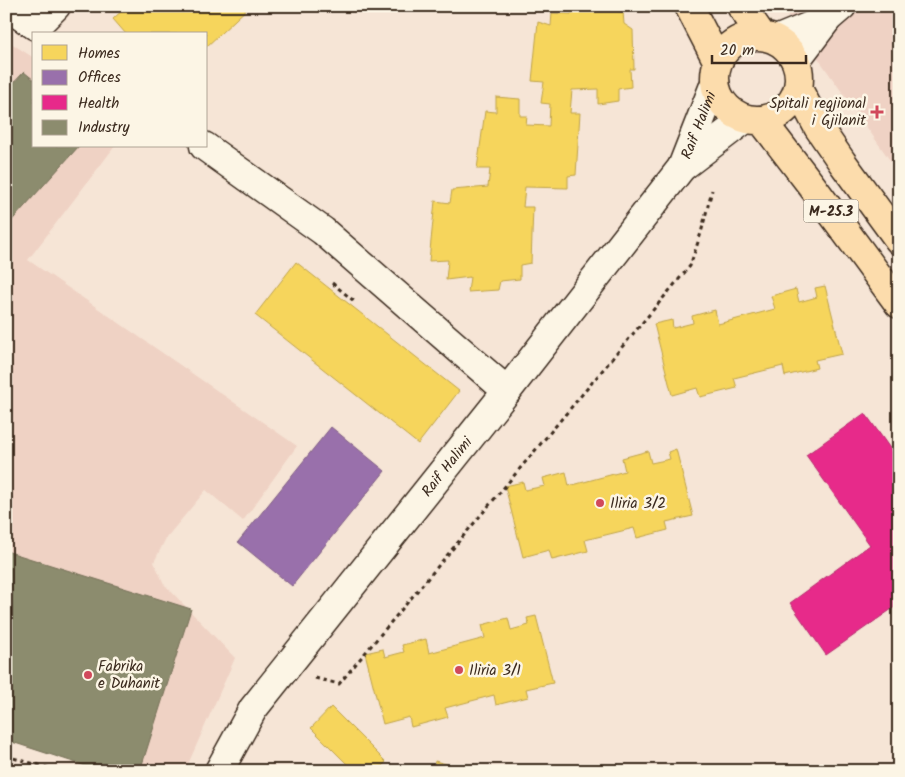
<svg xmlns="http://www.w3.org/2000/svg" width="905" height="777" viewBox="0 0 905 777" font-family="Kalam,sans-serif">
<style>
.built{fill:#efd2c4}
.homes{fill:#f6d55c;stroke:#bea249}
.offices{fill:#9970ab;stroke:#7d5b81}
.health{fill:#e7298a;stroke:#b3296a}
.industry{fill:#8c8c6e;stroke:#746f56}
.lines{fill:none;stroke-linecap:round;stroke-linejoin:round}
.minor-casing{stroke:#3b2a1e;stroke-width:31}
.major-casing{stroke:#3b2a1e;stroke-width:31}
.path{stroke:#3b2a1e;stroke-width:3;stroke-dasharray:4 4;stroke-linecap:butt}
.minor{stroke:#fcf5e5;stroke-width:28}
.major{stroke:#fcdcac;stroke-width:28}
.poi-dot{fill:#d1495b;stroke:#fcf5e5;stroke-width:2}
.labels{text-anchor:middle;stroke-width:5;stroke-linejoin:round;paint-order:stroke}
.shield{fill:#fcf5e5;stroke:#75675a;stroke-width:1}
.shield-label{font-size:14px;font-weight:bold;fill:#3b2a1e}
.poi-label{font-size:15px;fill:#3b2a1e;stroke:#fcf5e5;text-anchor:start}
.street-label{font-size:15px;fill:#3b2a1e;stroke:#fcf5e5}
</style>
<rect width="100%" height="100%" fill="#f6e5d6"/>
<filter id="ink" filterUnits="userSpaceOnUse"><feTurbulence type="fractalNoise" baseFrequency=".02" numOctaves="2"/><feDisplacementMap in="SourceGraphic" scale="10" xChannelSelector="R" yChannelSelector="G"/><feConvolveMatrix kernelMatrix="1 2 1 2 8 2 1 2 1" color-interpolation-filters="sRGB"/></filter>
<g filter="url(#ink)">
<path class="built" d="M781 6H899V173L813 51Z
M6 40 34 58V146H115L28 260 297 446 243 521 206 490 166 538 154 562 164 584 235 658 185 771H105L6 741Z"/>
<path class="homes" d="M127 6H250L206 47V34H126L113 19Z
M573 6H609V11L623 12 624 24 633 30 634 69H630L631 87 618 89V101L598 104V89L572 90 570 113H580L576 175 568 176V188L525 187 523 207H533L531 263 520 265V279L500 281 498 290 468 292 470 277 446 280 448 260 429 261 435 201 450 203 452 190 488 187 490 169H477L485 111 496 112V97L520 99V116H527L526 125 549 126 550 104 541 103 544 82 532 81 538 22 551 26 552 13 571 14Z
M296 262 459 391 418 444 255 315Z
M825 286 842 354 815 360 817 368 785 376 783 366 734 378 737 388 700 397 697 388 672 395 654 324 672 320 673 328 693 323 692 316 715 310 718 324 775 309 771 296 796 289 799 302 817 297 815 288Z
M676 449 693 516 666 522 668 530 637 538 634 528 585 540 588 551 552 560 549 550 523 557 505 486 523 482 525 490 545 486 543 478 566 472 569 486 625 471 622 458 648 451 651 463 670 459 668 452Z
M536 616 553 683 526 689 528 697 496 705 494 695 445 708 448 717 411 727 409 717 383 724 365 653 383 649 385 657 404 652 402 645 426 639 429 653 485 638 482 625 508 618 511 630 529 625 527 618Z
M331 707 386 762 377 771H354L311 728Z
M435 761 471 771H433Z"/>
<path class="offices" d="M331 427 385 471 292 586 238 542Z"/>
<path class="health" d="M865 413 899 461V604L826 655 790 603 870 545 806 455Z"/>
<path class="industry" d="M24 72 34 80V146H79L6 227V91Z
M6 551 191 609 140 771H101L6 740Z"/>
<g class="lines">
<g class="minor-casing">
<g id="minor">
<path d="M6 6 36 26 56 6"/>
<path d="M776 40 827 19"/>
<path d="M796 60 828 18 842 6"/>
<path d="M204 146 323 231 507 391"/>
<path id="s1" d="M682 167 715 83"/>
<path id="s2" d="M219 771 253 709 507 391 682 167 745 119"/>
</g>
</g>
<g class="major-casing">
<path id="major" d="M689 6 718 62
M741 6 762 36
M715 78a42 42 0 1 1 84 0a42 42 0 1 1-84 0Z
M798 89 818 127 842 162 899 240
M762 121 812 186 899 304"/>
</g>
<path class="path" d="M332 283 354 301
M315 678 339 684 690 266 701 233 712 190
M6 756 60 771"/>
<use href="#minor" class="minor"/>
<use href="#major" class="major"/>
</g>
</g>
<g class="poi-dot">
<path d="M874.5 104.5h5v5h5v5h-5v5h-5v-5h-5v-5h5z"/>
<circle cx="600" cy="503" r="5"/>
<circle cx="459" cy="670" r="5"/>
<circle cx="88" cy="675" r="5"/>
</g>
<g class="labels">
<rect class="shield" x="803.5" y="199.5" width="55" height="23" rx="4"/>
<g class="shield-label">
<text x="831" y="216">M-25.3</text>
</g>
<g class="poi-label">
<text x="866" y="108" text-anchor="end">Spitali regjional<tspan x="866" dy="17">i Gjilanit</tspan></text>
<text x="610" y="508">Iliria 3/2</text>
<text x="98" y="671">Fabrika<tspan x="98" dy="17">e Duhanit</tspan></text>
<text x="469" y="675">Iliria 3/1</text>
</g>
<g class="street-label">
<text dy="5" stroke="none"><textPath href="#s1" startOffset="45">Raif Halimi</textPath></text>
<text dy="5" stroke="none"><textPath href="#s2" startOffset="381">Raif Halimi</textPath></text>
</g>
</g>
<rect width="905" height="777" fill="none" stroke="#fcf5e5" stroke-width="25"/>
<rect x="12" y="12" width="880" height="752" fill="none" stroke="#3b2a1e" stroke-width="2" filter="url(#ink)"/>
<rect x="32" y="32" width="175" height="115" fill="#fcf5e5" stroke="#afa495"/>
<rect x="42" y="45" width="25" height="15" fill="#f6d55c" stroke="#afa495"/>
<text x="78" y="58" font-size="15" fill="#3b2a1e">Homes</text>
<rect x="42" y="70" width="25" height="15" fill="#9970ab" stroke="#afa495"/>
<text x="78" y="82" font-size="15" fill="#3b2a1e">Offices</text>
<rect x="42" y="95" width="25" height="15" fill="#e7298a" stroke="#afa495"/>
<text x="78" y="108" font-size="15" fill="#3b2a1e">Health</text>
<rect x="42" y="120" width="25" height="15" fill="#8c8c6e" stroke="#afa495"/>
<text x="78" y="132" font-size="15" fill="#3b2a1e">Industry</text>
<path d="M712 55v8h94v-8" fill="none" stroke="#3b2a1e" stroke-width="2.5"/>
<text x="720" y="55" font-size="15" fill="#3b2a1e" stroke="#fcf5e5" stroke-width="4" paint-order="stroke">20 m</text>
</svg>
